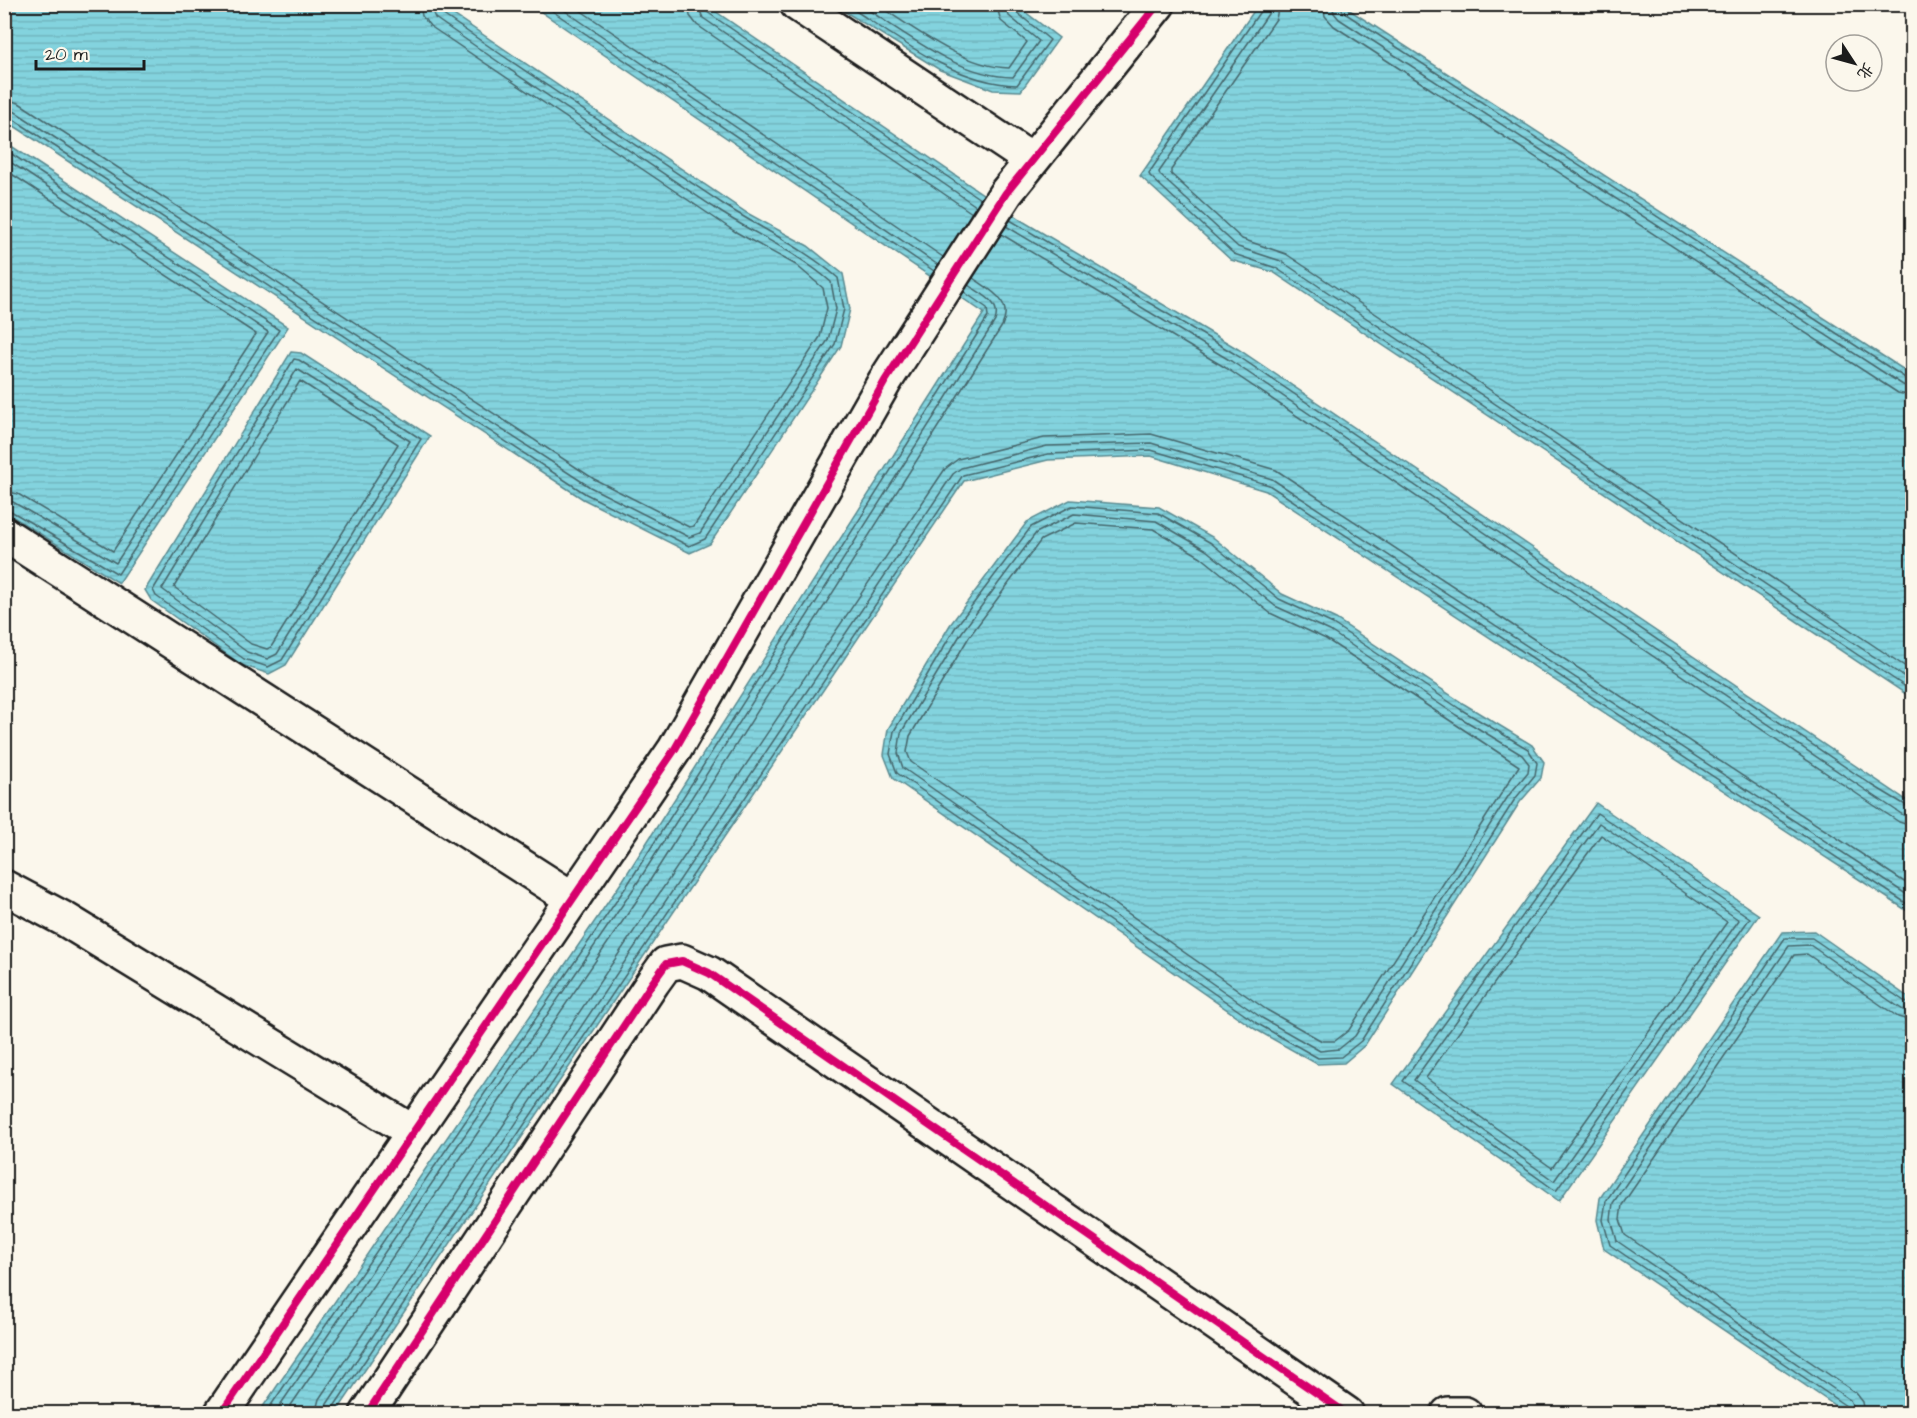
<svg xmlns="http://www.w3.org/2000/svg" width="1917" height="1418" viewBox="0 0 1917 1418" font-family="'Architects Daughter','LXGW WenKai TC',sans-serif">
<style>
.water{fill:url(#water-rules);stroke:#5a8a90;stroke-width:1.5}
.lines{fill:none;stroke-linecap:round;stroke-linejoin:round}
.shore{stroke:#45656a;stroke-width:1.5}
.street-casing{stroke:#1c1c1c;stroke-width:38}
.secondary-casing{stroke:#1c1c1c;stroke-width:38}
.street{stroke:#fbf7ec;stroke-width:33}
.secondary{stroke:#fbf7ec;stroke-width:33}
.cycleway-casing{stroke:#fbf7ec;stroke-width:11}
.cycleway{stroke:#d6006c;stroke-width:8}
</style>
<defs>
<pattern id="water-rules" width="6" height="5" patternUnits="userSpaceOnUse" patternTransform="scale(1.5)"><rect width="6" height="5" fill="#83d3de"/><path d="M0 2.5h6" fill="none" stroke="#71b5be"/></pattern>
</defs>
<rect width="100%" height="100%" fill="#fbf7ec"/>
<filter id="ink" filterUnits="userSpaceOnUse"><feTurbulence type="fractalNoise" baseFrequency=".0167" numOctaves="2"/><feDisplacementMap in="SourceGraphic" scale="12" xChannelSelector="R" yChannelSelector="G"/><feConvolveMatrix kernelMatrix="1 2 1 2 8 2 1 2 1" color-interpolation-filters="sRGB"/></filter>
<g filter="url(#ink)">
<path class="water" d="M4 5H439L747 213 808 246 843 274 850 309 841 346 710 544 690 553 583 499 5 120Z
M531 5H706L1024 222 1238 349 1912 804V914L1266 491 1151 456 1048 460 964 481 336 1413 258 1414 623 880 984 313Z
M834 5H1016L1059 38 1021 91 993 90 940 70Z
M1258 5H1342L1912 375V698L1273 272 1231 260 1140 176Z
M5 142 288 327 119 583 5 512Z
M291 352 301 353 430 436 286 665 269 674 242 665 151 600 145 590Z
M1070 500 1159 507 1214 538 1282 594 1336 619 1464 704 1532 745 1544 762 1541 778 1520 802 1365 1045 1344 1063 1317 1064 1255 1029 893 778 884 755 888 729 950 625 1027 522Z
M1596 803 1759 915 1559 1201 1393 1084Z
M1814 931 1912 1000V1413H1846L1604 1249 1597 1220 1600 1198 1782 932Z"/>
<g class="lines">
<path class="shore" d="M542 4 934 271
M555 4 938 265
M571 4 943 257
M688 4 690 16 697 25 972 213
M697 4 703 18 976 206
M704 4 707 12 980 199
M845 4C897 37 953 83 1017 85L1050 40 1015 11 1013 4
M859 4C905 33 957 76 1013 77L1039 41 1009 16 1005 4
M876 4C913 28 964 67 1009 68L1027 42 1001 21 996 4
M1262 4 1261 10 1149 173 1150 176 1234 254 1276 268 1912 691
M1270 4 1268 14 1159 172 1160 175 1238 247 1281 261 1912 682
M1279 4 1276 19 1171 170V174L1242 239 1286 254 1912 671
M1323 4 1325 16 1334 26 1898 393 1912 396
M1332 4 1334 13 1339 19 1903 385 1912 387
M1340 4 1343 12 1907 379 1912 380
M4 99 19 103 594 479 689 527 694 526 820 337 827 308 823 288 796 265 734 231 430 26 422 16 420 4
M4 108 14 111 590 487 689 537 700 533 828 340 836 309 831 282C797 252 756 235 719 211 624 147 529 84 435 18L429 4
M4 116 10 117 586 494 689 546 705 539 835 344 844 309 838 278C803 247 761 229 723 204 628 140 533 77 439 12L437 4
M4 149 279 330 118 574 4 507
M4 158 268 332 116 563 13 502 4 500
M4 169 256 334 113 551 18 494 4 491
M1010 220 1235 354 1872 785 1912 809
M1006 226 1231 361 1867 791 1903 815 1912 817
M1001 234 1226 368 1863 798 1899 822 1912 826
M294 359 299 360 421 439 282 660 268 667 244 659 156 596 153 590Z
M297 369 410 441 277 654 267 659 247 652 162 589Z
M300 381 398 444 271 647 267 649 251 644 174 587Z
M1072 506 1158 513 1211 543 1279 599 1333 624 1460 709 1528 749 1537 763 1535 775 1515 799 1361 1041 1341 1057 1318 1058 1258 1024 897 773 890 754 894 731 955 628 1031 527Z
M1074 514 1156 521 1206 550 1275 606 1330 631 1456 715 1522 755 1529 764 1528 772 1509 795 1355 1036 1339 1049 1320 1051 1262 1018 903 768 898 753 901 733 962 632 1036 533Z
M1076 523 1153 529 1201 557 1270 613 1326 639 1519 766 1349 1030 1335 1041H1322L1267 1010 911 762 907 752 910 736 969 637 1041 540Z
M1597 813 1750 918 1556 1191 1403 1081Z
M1599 823 1739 920 1554 1181 1414 1080Z
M1601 835 1727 922 1552 1168 1426 1078Z
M265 1414 628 884 988 317 987 308 964 292
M274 1414 634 888 995 321C1002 302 981 294 968 285
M285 1414 642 893 1002 326C1014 301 990 290 973 278
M315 1414 319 1399 945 469 958 459 1044 438 1151 434 1276 470 1912 887
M324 1414 327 1404 953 474 961 468 1047 446 1151 443 1272 479 1912 898
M332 1414 333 1408 963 475 1048 454 1151 450 1269 485 1912 907
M1849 1414 1846 1406 1610 1245 1603 1220 1606 1201 1785 938H1812L1907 1003 1912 1004
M1856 1414 1850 1400 1617 1241 1611 1219 1613 1203 1789 946 1810 945 1903 1010 1912 1012
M1865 1414 1863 1402 1856 1393 1625 1235 1620 1219 1622 1205 1794 955 1807 954 1898 1017 1912 1021"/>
<g class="street-casing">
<path id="street" d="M797 4 1031 160
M4 534 573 899
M4 887 66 920 413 1132
M367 1414 653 982 666 964 682 961 709 973 1347 1414
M1448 1414H1465"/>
</g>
<g class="secondary-casing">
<path id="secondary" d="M221 1414 675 749 885 381 1006 193 1158 4"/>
</g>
<use href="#street" class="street"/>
<use href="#secondary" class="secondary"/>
<g class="cycleway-casing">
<path id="cycleway" d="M221 1414 675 749 885 381 1006 193 1158 4
M367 1414 653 982 666 964 682 961 709 973 1347 1414"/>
</g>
<use href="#cycleway" class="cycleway"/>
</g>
</g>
<rect width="1917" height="1418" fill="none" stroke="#fbf7ec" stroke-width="24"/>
<rect x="12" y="12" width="1893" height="1394" fill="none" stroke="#1c1c1c" stroke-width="2" filter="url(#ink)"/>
<g transform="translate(1854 63) rotate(126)"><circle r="28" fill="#fbf7ec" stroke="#a29f99" stroke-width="1.5"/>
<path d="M0-4.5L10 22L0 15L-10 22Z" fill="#1c1c1c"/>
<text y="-9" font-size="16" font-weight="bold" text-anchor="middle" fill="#1c1c1c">北</text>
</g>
<path d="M36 60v9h108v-9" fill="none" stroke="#1c1c1c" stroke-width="3"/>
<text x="45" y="60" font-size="18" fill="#1c1c1c" stroke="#fbf7ec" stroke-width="4.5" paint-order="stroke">20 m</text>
</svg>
